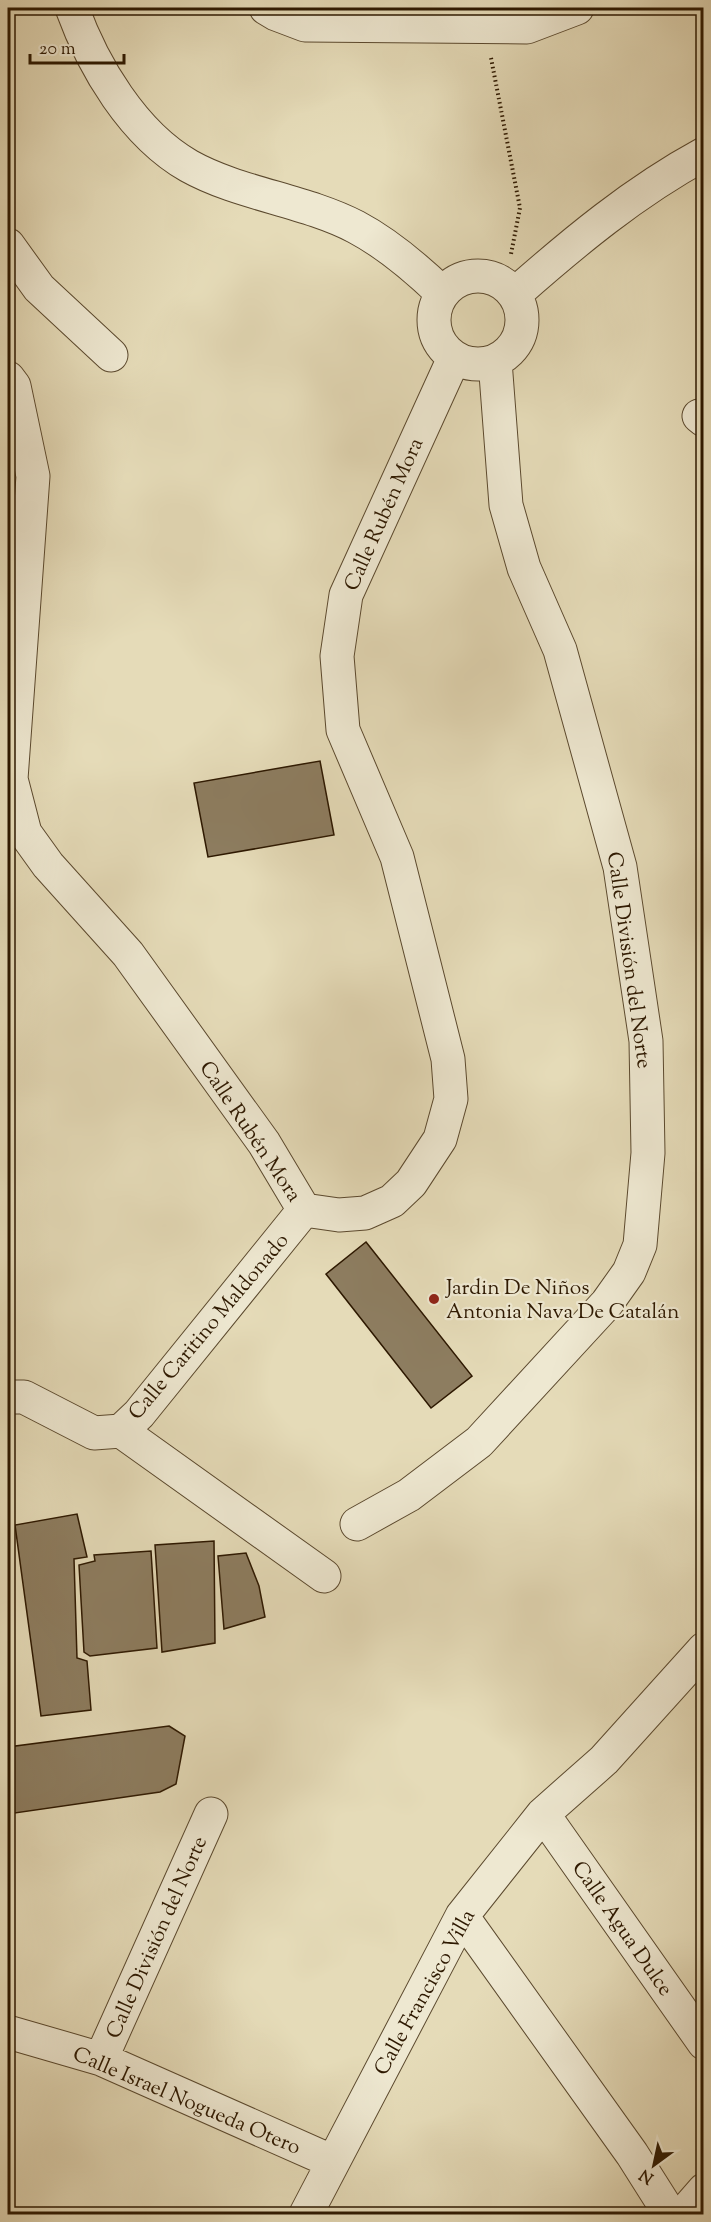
<svg xmlns="http://www.w3.org/2000/svg" width="711" height="2222" viewBox="0 0 711 2222" font-family="'Sorts Mill Goudy',serif">
<style>
.building{fill:#8d7d60;stroke:#2d1800;stroke-width:1.5}
.lines{fill:none;stroke-linecap:round;stroke-linejoin:round}
.street-casing{stroke:#5b492e;stroke-width:35}
.path{stroke:#2d1800;stroke-width:4;stroke-dasharray:1.5 3;stroke-linecap:butt}
.street{stroke:#eee8d1;stroke-width:33}
.poi-dot{fill:#8f2418;stroke:#eee8d1;stroke-width:2}
.labels{text-anchor:middle;stroke-width:4.5;stroke-linejoin:round;paint-order:stroke}
.street-label{font-size:21px;fill:#2d1800;stroke:#eee8d1}
.poi-label{font-size:21px;fill:#2d1800;stroke:#eee8d1;text-anchor:start}
</style>
<rect width="100%" height="100%" fill="#e5dbb8"/>
<filter id="stains"><feTurbulence type="fractalNoise" baseFrequency=".00333" numOctaves="4"/><feColorMatrix values="0 0 0 0 .2 0 0 0 0 .09 0 0 0 0 .02 0 0 0 .5 -.17"/></filter>
<radialGradient id="worn" r=".72"><stop offset=".6" stop-color="#630" stop-opacity="0"/><stop offset="1" stop-color="#630" stop-opacity=".3"/></radialGradient>
<path class="building" d="M320 761 334 835 208 857 194 783Z
M366 1242 472 1376 431 1408 326 1274Z
M77 1514 87 1557 74 1559 77 1658 87 1661 91 1710 41 1716 15 1525Z
M214 1541 215 1643 162 1652 155 1545Z
M151 1551 157 1648 90 1656 84 1652 79 1565 95 1561 94 1555Z
M246 1553 259 1586 265 1617 224 1629 218 1556Z
M169 1726 185 1736 176 1784 160 1792 8 1814V1747Z"/>
<g class="lines">
<g class="street-casing">
<path id="street" d="M72 8C93 66 133 134 189 166 239 194 304 200 356 227 388 244 416 268 442 293
M266 8 276 14 305 25 527 27 577 8
M8 245 39 288 111 355
M434 320a44 44 0 1 1 88 0a44 44 0 1 1-88 0Z
M515 294C574 242 634 192 704 154
M8 378 14 386 33 476 11 779 25 833 48 865 128 954 264 1143 304 1210
M699 416 704 420
M304 1210 339 1215 365 1213 392 1201 411 1183 440 1139 451 1099 448 1059 397 857 343 730 337 656 346 595 454 358
M8 1397H24L94 1433 121 1431 139 1414 304 1210
M121 1431 324 1576
M357 1524 409 1495 479 1442 607 1303 629 1272 640 1245 648 1153 646 1041 620 867 560 650 524 568 506 505 495 361
M543 1814 704 2043
M462 1916 632 2154 670 2214
M8 2032 101 2059 331 2161
M101 2059 211 1814
M306 2214 462 1916 543 1814 604 1760 704 1649
M683 2214 704 2190"/>
</g>
<path class="path" d="M491 58 520 208 511 254"/>
<use href="#street" class="street"/>
</g>
<circle class="poi-dot" cx="434" cy="1299" r="6"/>
<g class="labels">
<g class="street-label">
<text transform="translate(383 514) rotate(-66)" y="7">Calle Rubén Mora</text>
<text transform="translate(630 960) rotate(82)" y="7">Calle División del Norte</text>
<text transform="translate(251 1131) rotate(56)" y="7">Calle Rubén Mora</text>
<text transform="translate(208 1326) rotate(-50)" y="7">Calle Caritino Maldonado</text>
<text transform="translate(623 1928) rotate(55)" y="7">Calle Agua Dulce</text>
<text transform="translate(156 1937) rotate(-66)" y="7">Calle División del Norte</text>
<text transform="translate(424 1992) rotate(-61)" y="7">Calle Francisco Villa</text>
<text transform="translate(187 2100) rotate(23)" y="7">Calle Israel Nogueda Otero</text>
</g>
<g class="poi-label">
<text x="446" y="1294">Jardin De Niños<tspan x="446" dy="24">Antonia Nava De Catalán</tspan></text>
</g>
</g>
<rect width="711" height="2222" fill="none" stroke="#e5dbb8" stroke-width="30"/>
<rect x="9" y="9" width="693" height="2204" fill="none" stroke="#2d1800" stroke-width="3"/>
<rect x="15" y="15" width="681" height="2192" fill="none" stroke="#2d1800" stroke-width="1.5"/>
<g transform="translate(654 2165) rotate(213)" stroke="#eee8d1" stroke-width="4.5" paint-order="stroke">
<path d="M0-4.5L10 22L0 15L-10 22Z" fill="#2d1800"/>
<text y="-9" font-size="16" font-weight="bold" text-anchor="middle" fill="#2d1800">N</text>
</g>
<path d="M30 54v9h94v-9" fill="none" stroke="#2d1800" stroke-width="3"/>
<text x="39" y="54" font-size="18" fill="#2d1800" stroke="#eee8d1" stroke-width="4.5" paint-order="stroke">20 m</text>
<rect width="100%" height="100%" filter="url(#stains)"/>
<rect width="100%" height="100%" fill="url(#worn)"/>
</svg>
